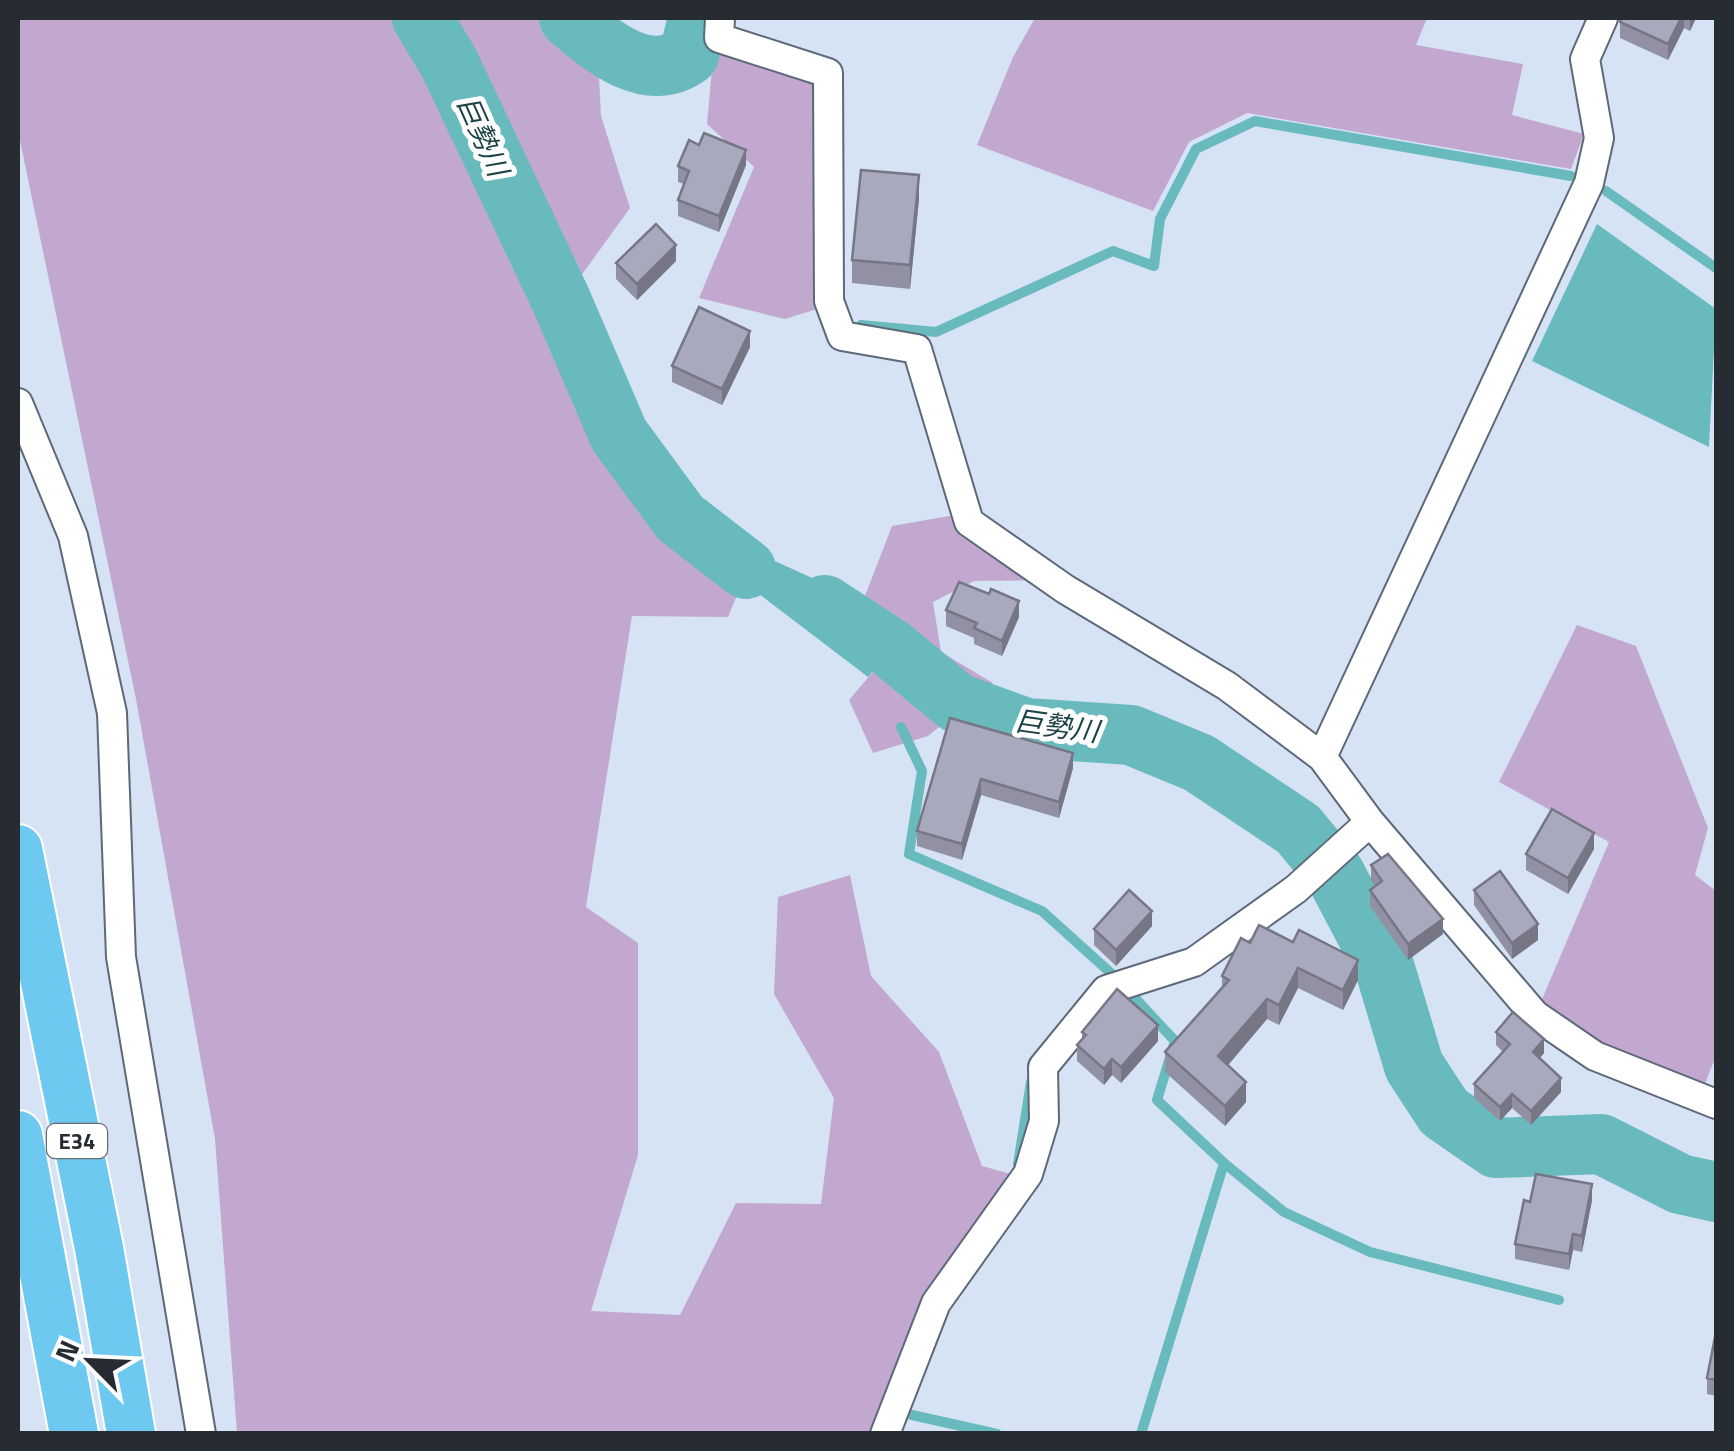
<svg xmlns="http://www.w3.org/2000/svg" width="1734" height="1451" viewBox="0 0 1734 1451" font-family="'Titillium Web','Noto Sans JP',sans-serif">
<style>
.green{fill:#c2a8cf}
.water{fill:#68babd}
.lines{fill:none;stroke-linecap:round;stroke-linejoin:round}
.stream{stroke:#68babd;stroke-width:10}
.river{stroke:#68babd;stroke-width:60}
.street-casing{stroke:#5d6878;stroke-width:32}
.highway-casing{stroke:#fff;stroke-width:52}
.street{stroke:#fff;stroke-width:28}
.highway{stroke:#6dc9ef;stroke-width:48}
.wall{fill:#9191a3}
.shaded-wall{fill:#767685}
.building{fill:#a9a9be;stroke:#767685;stroke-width:2.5}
.labels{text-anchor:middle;stroke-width:10;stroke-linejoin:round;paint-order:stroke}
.shield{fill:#fff;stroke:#686b70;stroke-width:2.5}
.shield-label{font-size:22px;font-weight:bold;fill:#272c33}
.water-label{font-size:28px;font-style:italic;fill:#1b4244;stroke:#fff}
</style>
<rect width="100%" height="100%" fill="#d5e3f5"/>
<path class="green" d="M18 18H596L601 116 630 208 570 291 627 426 666 475 680 518 708 555 742 583 728 617 632 616 586 907 638 943V1155L591 1311 680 1315 736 1203 821 1204 834 1098 774 994 778 897 850 875 871 976 939 1052 982 1166 1036 1181 942 1318 880 1433H237L215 1139 136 699 18 131Z
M1035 18H1427L1416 45 1523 64 1512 115 1584 134 1571 169 1247 113 1189 142 1153 211 977 145 1013 57Z
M714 47 824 83 817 309 785 319 699 298 754 167 707 124Z
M972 512 1068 580 974 581 933 602 941 652 993 683 928 736 873 753 849 700 900 640 863 601 892 526Z
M1577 625 1636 646 1708 828 1695 875 1716 891V1056L1704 1086 1600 1044 1540 1004 1609 842 1499 782Z"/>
<path class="water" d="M1597 224 1716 309 1709 447 1532 361Z
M680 518 863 601 900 639 868 677 708 555Z"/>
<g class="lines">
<path class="stream" d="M1606 191 1716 268
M861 325 936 332 1113 251 1154 266 1160 219 1196 149 1255 121 1571 176
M901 727 922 771 909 854 1042 911 1113 975
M1134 997 1175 1041 1157 1100 1224 1163 1141 1434
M1224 1163 1284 1212 1370 1252 1559 1300
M1018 1164 1031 1082
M912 1415 997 1434"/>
<path class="river" d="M422 18 449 63 561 300 619 435 680 518 746 569
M569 18C602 46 647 85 689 55L698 18
M825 605 892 649 957 703 1026 728 1131 735 1199 763 1298 829 1335 874 1385 969 1414 1066 1444 1112 1496 1148 1601 1144 1680 1184 1716 1192"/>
<g class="street-casing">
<path id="street" d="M720 18 719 38 828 73 829 301 842 336 917 349 969 522 1065 589 1227 686 1322 757 1370 822 1535 1015 1595 1056 1716 1104
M18 403 73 536 112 713 121 957 201 1434
M1322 757 1589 183 1599 138 1585 59 1603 18
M885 1434 936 1303 1028 1174 1044 1121 1043 1067 1106 990 1194 962 1296 889 1370 822"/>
</g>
<g class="highway-casing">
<path id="highway" d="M18 849 99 1248 131 1434
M18 1135 74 1434"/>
</g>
<use href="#street" class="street"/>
<use href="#highway" class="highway"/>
</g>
<path class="wall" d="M1622 18H1696L1690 31 1684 28 1668 60 1620 38V22Z
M746 165 719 232 678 216V200L684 184 678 182V166Z
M919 199 910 289 852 283V260Z
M676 261 637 300 616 279V263Z
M750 347 722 405 672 382V366Z
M946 610 1019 617 1002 656 974 644V638L946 626Z
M950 718 1073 768 1059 818 981 795 962 860 917 846V831Z
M1594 849 1568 894 1526 870V854Z
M1371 865 1443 934 1408 960 1370 906V890L1375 886 1371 881Z
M1474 890 1538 940 1512 959 1474 905Z
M1152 926 1116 966 1094 945V929Z
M1250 943 1358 980 1343 1010 1298 988 1279 1025 1267 1019 1228 1065 1246 1102 1225 1126 1165 1072V1052L1222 988V976Z
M1082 1032 1158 1041 1121 1083 1112 1075 1104 1085 1077 1061V1045L1082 1040Z
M1496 1032 1544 1053 1540 1058 1561 1092 1531 1125 1512 1108 1500 1121 1474 1098V1084L1503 1052 1496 1045Z
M1592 1200 1582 1252 1573 1250 1569 1270 1515 1259V1244L1530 1202Z
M1716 1332V1396L1707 1394V1378Z"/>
<path class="shaded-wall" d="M1681 18H1684V28L1668 60V44Z
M1690 18H1696L1690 31Z
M746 150V165L719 232V216Z
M919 175V199L910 289V265Z
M676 245V261L637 300V284Z
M750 331V347L722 405V389Z
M1019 601V617L1002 656V641Z
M1073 753V768L1059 818V802Z
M981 779V795L962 860V844Z
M1594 833V849L1568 894V878Z
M1152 911V926L1116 966V950Z
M1443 919V934L1408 960V944Z
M1538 924V940L1512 959V943Z
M1358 960V980L1343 1010V990Z
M1298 968V988L1279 1025V1005Z
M1267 999V1019L1218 1077V1056Z
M1158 1025V1041L1121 1083V1067Z
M1544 1039V1053L1533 1066V1052Z
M1112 1059V1075L1104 1085V1069Z
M1561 1078V1092L1531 1125V1111Z
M1246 1082V1102L1225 1126V1106Z
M1512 1094V1108L1500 1121V1107Z
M1592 1184V1200L1582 1252V1236Z
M1573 1234V1250L1569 1270V1254Z"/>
<path class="building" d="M1622 18H1681L1668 44 1620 22Z
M704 133 746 150 719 216 678 200 689 171 678 166 689 140 699 145Z
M861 170 919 175 910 265 852 260Z
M656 224 676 245 637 284 616 263Z
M699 307 750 331 722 389 672 366Z
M959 582 989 594 991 589 1019 601 1002 641 974 628 977 623 946 610Z
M950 718 1073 753 1059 802 981 779 962 844 917 831Z
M1552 809 1594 833 1568 878 1526 854Z
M1388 854 1443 919 1408 944 1370 890 1382 881 1371 865Z
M1500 871 1538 924 1512 943 1474 890Z
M1129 890 1152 911 1116 950 1094 929Z
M1259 925 1293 942 1299 930 1358 960 1343 990 1298 968 1279 1005 1267 999 1218 1056 1246 1082 1225 1106 1165 1052 1229 980 1222 976 1241 938 1250 943Z
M1117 989 1158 1025 1121 1067 1112 1059 1104 1069 1077 1045 1086 1035 1082 1032Z
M1513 1012 1544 1039 1533 1052 1561 1078 1531 1111 1512 1094 1500 1107 1474 1084 1510 1044 1496 1032Z
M1536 1174 1592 1184 1582 1236 1573 1234 1569 1254 1515 1244 1524 1200 1530 1202Z
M1716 1332V1380L1707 1378Z"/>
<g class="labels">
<rect class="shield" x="47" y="1124" width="60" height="34" rx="8"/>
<g class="shield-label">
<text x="77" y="1149">E34</text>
</g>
<g class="water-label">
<text transform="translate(483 136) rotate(66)" y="10">巨勢川</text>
<text transform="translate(1057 726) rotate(8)" y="10">巨勢川</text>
</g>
</g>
<rect width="1734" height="1451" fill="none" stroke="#272c33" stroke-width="40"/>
<g transform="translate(90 1361) rotate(294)" stroke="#ffffff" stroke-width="8" paint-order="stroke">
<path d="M0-8L18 38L0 25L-18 38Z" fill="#272c33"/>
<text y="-15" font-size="28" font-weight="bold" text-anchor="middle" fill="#272c33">N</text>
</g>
</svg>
